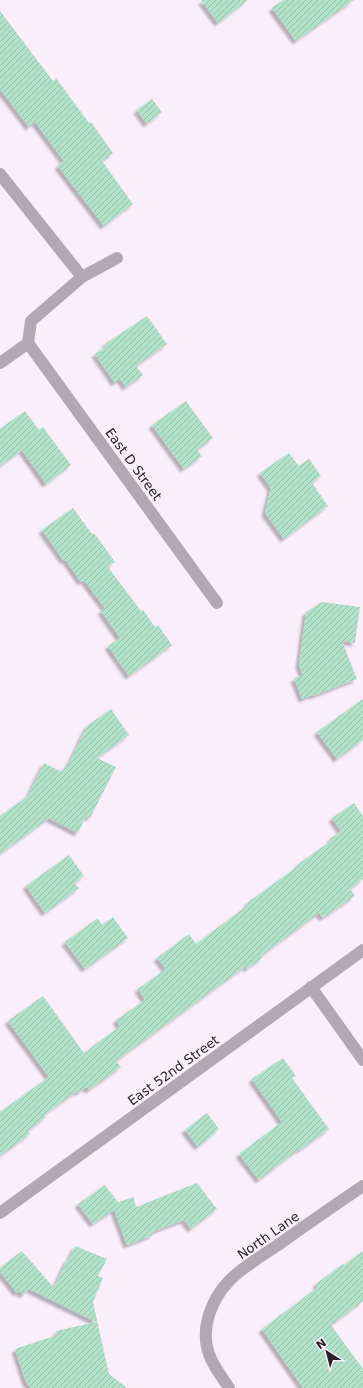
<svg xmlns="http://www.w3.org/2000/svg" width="363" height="1388" viewBox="0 0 363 1388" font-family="'DejaVu Sans',sans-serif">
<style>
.building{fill:url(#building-hatch);filter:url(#shadow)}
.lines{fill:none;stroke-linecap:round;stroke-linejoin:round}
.street{stroke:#b5a6b6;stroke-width:12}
.labels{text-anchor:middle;stroke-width:4;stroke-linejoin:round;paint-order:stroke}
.street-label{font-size:13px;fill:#272327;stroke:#faeefb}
</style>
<defs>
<pattern id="building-hatch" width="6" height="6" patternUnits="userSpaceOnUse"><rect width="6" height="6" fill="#b1e1c9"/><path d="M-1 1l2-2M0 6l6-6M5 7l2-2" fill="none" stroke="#98c1ad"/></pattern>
<filter id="shadow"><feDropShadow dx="-3.5" dy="3.5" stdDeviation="1" flood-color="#0004"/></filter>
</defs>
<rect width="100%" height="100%" fill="#faeefb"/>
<path class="building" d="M201 0H248L218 23Z
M283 0H354L296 41 272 8Z
M0 11 53 81 56 78 89 123 91 122 113 153 102 161 133 204 104 226 58 166 64 161 35 122 29 127 0 89Z
M152 99 162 112 147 124 137 110Z
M147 316 167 344 136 366 143 375 126 387 120 379 115 383 95 354 107 346 105 344Z
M186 401 213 438 197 450 202 456 184 469 152 425Z
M25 411 39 430 43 427 71 465 46 484 22 450 0 466V429Z
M289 453 299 466 309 459 321 476 312 483 328 506 284 539 265 513 271 488 260 473Z
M73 508 92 534 94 533 115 562 108 567 141 611 143 610 155 627 158 625 172 645 129 676 108 646 120 638 101 611 105 608 84 580 81 582 65 559 64 561 42 530Z
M322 602 360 607 355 643 342 641 357 679 313 696 312 695 302 699 294 678 303 675 299 665 306 612Z
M363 699V740L337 759 317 732Z
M111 709 129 735 97 758 116 767 90 818 86 816 78 833 49 818 0 854V816L28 796 44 763 62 772 65 766 67 768 87 726Z
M354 803 363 816V879L350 889 355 896 323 918 319 913 261 956 262 958 247 969 246 966 116 1061 121 1067 89 1090 86 1087 78 1093 77 1091 44 1115 46 1117 28 1130 30 1134 0 1156V1112L49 1077 8 1021 43 996 84 1053 120 1026 116 1020 145 1000 138 989 166 969 157 958 189 934 196 944 248 905 247 903 298 866 297 865 331 841 330 839 341 831 332 818Z
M69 855 84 876 74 883 79 888 45 913 26 886Z
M113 917 128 938 85 969 65 942 98 918 102 925Z
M283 1058 296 1076 292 1078 329 1129 300 1150 299 1149 259 1180 239 1154 282 1122 252 1079Z
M207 1113 219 1129 198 1147 185 1130Z
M197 1183 217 1209 191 1229 184 1220 152 1232 153 1235 127 1245 114 1210 93 1224 78 1204 105 1185 118 1202 133 1197 136 1207Z
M75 1246 107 1259 98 1276 103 1278 93 1302 109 1374 127 1388H31L26 1382 15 1349 57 1335 56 1331 96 1322 29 1289 23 1295 19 1291 17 1293 0 1272V1268L22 1251 54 1288 67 1259H69Z
M363 1251V1301L331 1325 363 1369V1388H303L262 1329 318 1287 316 1284 343 1264 344 1265Z"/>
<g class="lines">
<path class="street" d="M0 174 82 277
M28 343 217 603
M0 363 28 343 31 321 82 277 117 258
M311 987 363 1060
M0 1213 363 950
M229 1388C222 1377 213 1366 209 1354 200 1329 211 1300 229 1281 240 1269 263 1255 278 1245 306 1225 335 1205 363 1186"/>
</g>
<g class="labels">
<g class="street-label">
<text transform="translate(134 464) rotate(54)" y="5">East D Street</text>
<text transform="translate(173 1070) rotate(-36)" y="5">East 52nd Street</text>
<text transform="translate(268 1235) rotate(-35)" y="5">North Lane</text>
</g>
</g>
<g transform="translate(327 1352) rotate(324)" stroke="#faeefb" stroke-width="3" paint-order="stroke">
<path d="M0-3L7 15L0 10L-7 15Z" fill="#272327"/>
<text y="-6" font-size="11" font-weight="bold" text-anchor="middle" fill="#272327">N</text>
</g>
</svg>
